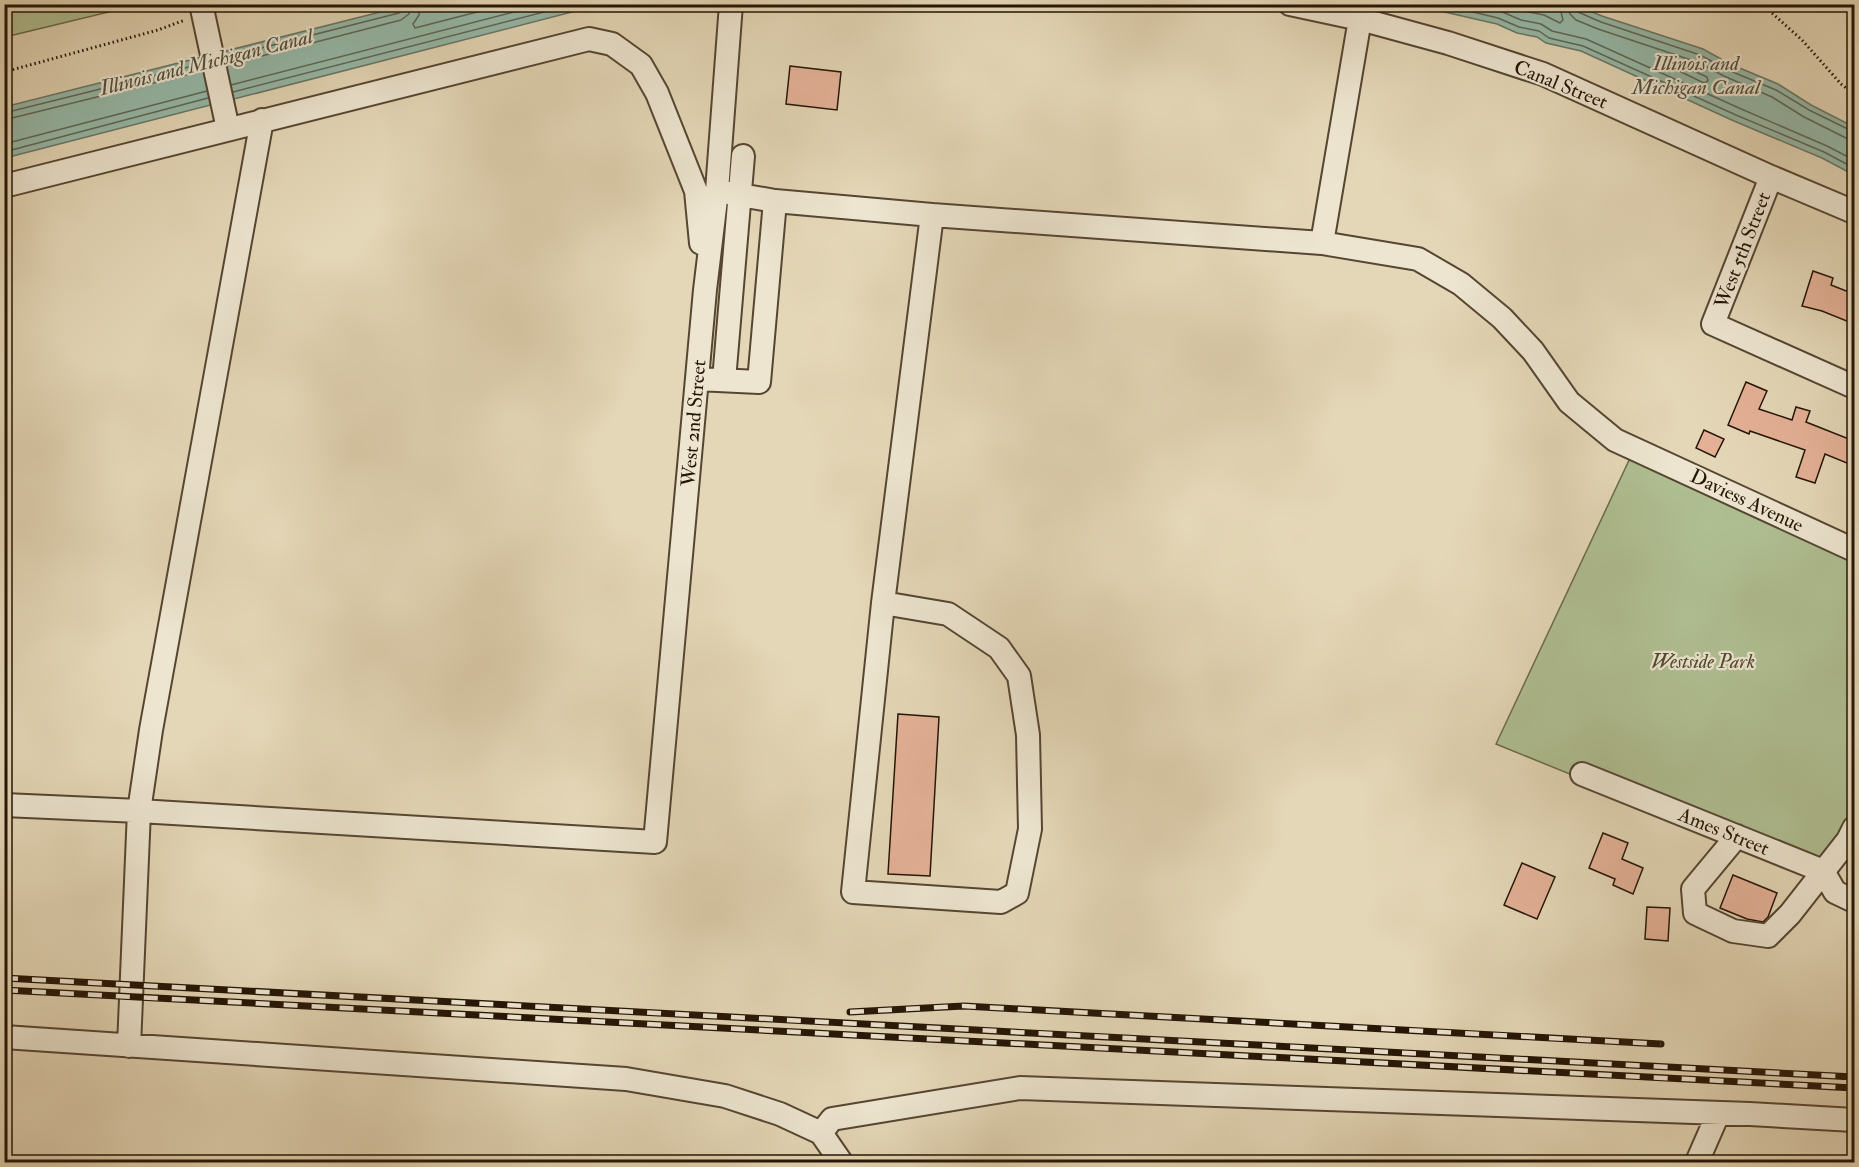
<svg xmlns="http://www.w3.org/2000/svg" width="1859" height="1167" viewBox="0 0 1859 1167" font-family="'IM FELL Double Pica',serif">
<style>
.green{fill:#afbf92;stroke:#6a6a4c;stroke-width:1.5}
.water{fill:#96baaa;stroke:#697868;stroke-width:1.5}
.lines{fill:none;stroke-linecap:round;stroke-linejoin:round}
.shore{stroke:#5e6858;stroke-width:1.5}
.building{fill:#e4b197;stroke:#251506;stroke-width:1.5}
.minor-casing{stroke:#554632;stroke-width:26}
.path{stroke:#251506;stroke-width:3;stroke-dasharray:1.5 3;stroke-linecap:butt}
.minor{stroke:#ede5d0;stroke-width:22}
.rail-casing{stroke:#251506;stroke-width:7}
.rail{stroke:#ede5d0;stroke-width:4.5;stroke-dasharray:14;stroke-linecap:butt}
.labels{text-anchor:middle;stroke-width:4.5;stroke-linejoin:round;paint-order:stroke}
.street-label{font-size:20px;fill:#251506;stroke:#ede5d0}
.park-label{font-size:20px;font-style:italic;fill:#4e4830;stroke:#ede5d0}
.water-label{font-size:21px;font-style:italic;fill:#4d4f3f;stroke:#ede5d0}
</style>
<rect width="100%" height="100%" fill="#e4d7b7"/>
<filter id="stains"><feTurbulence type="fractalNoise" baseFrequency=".00333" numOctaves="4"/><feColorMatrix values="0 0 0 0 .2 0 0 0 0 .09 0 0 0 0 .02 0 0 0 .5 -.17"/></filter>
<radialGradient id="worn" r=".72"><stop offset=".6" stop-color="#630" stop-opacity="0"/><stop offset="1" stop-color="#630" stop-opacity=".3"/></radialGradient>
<path class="green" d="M5 4H138V5L5 37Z
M1631 456 1854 560V838L1833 881 1496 744Z"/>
<path class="water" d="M408 5H599L5 158 4 107Z
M1414 5H1575L1602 16 1703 49 1730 64 1778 84 1811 105 1854 127V175L1822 158 1734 121 1581 51 1546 43 1537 37 1517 33 1497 24Z"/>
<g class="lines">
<path class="shore" d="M420 4 419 15 413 24 415 28 508 4
M1440 4 1498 18 1519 27 1539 31 1549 38 1583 46 1736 115 1824 152 1854 168
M1473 4 1500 11 1521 20 1541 24 1552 31 1586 39 1739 108 1827 146 1854 160
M1508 4 1524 11 1544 15 1560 23 1563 20 1559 4
M1568 4 1570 14 1576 20 1598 29 1697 62 1724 76 1772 97 1804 117 1846 138 1854 139
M1575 4 1578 12 1601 22 1700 55 1728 70 1776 90 1809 110 1854 132
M226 57 399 13 403 10 404 4
M227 65 401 20 409 14 411 4
M1683 66 1707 77 1708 81 1704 83 1681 72 1679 68Z
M231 85 545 4
M233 92 575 4
M4 113 201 64
M4 120 202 71
M4 144 207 91
M4 152 208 98"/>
</g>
<path class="building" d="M790 66 841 72 837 110 786 104Z
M1813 271 1833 278 1831 285 1854 294V324L1822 311 1802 306Z
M1746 382 1767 391 1759 409 1792 420 1796 407 1810 411 1806 422 1854 441V466L1825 454 1815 483 1796 477 1805 450 1750 431 1749 434 1728 425Z
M1704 430 1724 439 1715 457 1696 448Z
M898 714 939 717 930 876 888 874Z
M1603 833 1628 843 1622 859 1643 868 1633 894 1613 885 1615 879 1589 868Z
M1522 863 1555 877 1537 919 1504 905Z
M1733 875 1777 893 1768 917 1763 922 1747 919 1720 908Z
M1647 907 1670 908 1668 941 1645 939Z"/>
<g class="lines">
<g class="minor-casing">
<path id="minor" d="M201 4 228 129
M1290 4 1360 19 1448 43 1543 74 1771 177 1854 212
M1771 177 1713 324 1854 387
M4 186 589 39 612 44 641 65 657 93 696 191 701 243
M717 191 775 201 932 215 1322 243 1418 259 1461 284 1502 318 1533 351 1569 402 1615 440 1854 550
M1322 243 1360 19
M697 379 759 382 775 201
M724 380 743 156
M883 603 948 614 999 648 1019 676 1028 735 1030 829 1017 893 1001 902 853 892 883 603 932 215
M1582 774 1823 871 1835 892 1854 901
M4 805 139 811 655 842 705 290 717 191 731 4
M1737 836 1693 889 1695 913 1733 931 1768 936 1790 914 1848 840 1854 828
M4 1037 626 1079 725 1096 780 1114 821 1133 841 1162
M129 1046 139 811 151 730 262 120
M821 1133 832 1119 1020 1088 1750 1114 1854 1120
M1697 1162 1718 1114"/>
</g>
<path class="path" d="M1762 4 1802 40 1841 84 1854 94
M223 9 248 4
M4 72 158 30 185 20"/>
<use href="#minor" class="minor"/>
<g class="rail-casing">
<path id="rail" d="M4 978 1854 1077
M4 990 1854 1088
M850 1012 964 1006 1661 1044"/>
</g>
<use href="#rail" class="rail"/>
</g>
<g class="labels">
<g class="street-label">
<text transform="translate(1561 84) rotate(22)" y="7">Canal Street</text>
<text transform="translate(1742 250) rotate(-69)" y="7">West 5th Street</text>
<text transform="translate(693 423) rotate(-85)" y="7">West 2nd Street</text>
<text transform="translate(1747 500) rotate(25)" y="7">Daviess Avenue</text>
<text transform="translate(1724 831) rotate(22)" y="7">Ames Street</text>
</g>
<g class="park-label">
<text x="1703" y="668">Westside Park</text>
</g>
<g class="water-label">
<text transform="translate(206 62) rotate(-14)" y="7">Illinois and Michigan Canal</text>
<text x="1696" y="70">Illinois and<tspan x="1696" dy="24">Michigan Canal</tspan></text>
</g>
</g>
<rect width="1859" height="1167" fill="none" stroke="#e4d7b7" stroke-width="24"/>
<rect x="6" y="6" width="1847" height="1155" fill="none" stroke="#251506" stroke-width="3"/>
<rect x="12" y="12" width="1835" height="1143" fill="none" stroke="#251506" stroke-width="1.5"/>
<rect width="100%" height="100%" filter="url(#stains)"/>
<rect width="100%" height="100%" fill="url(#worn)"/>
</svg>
